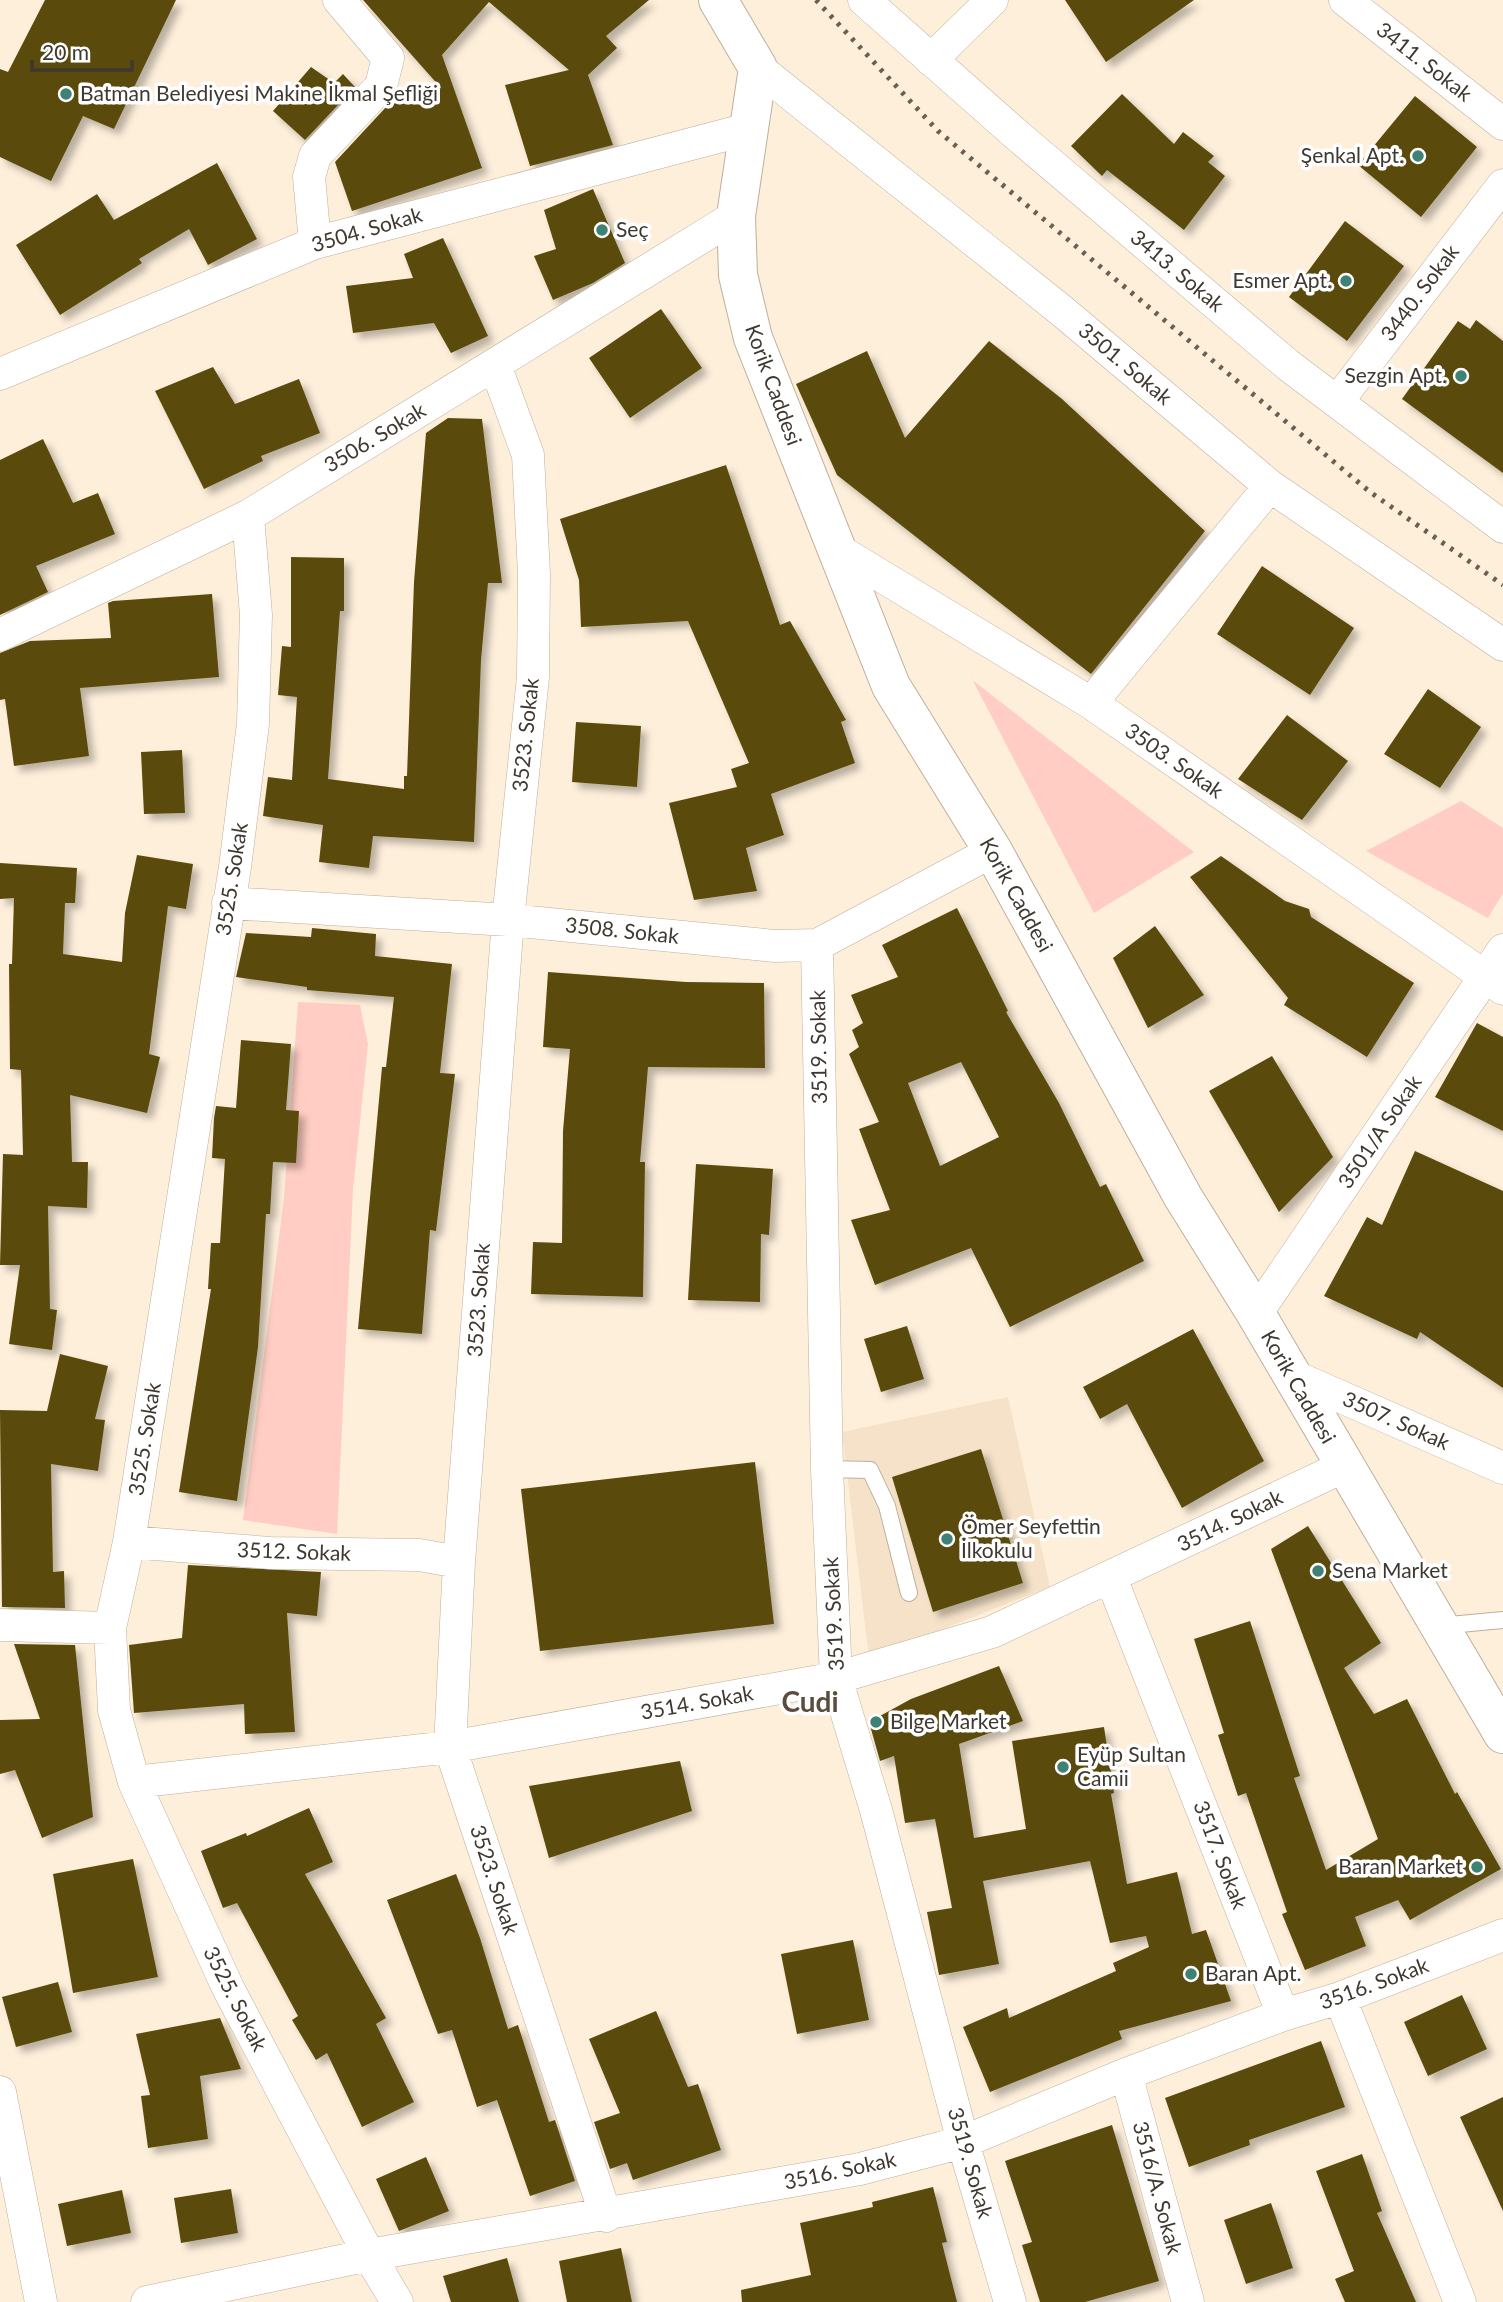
<svg xmlns="http://www.w3.org/2000/svg" width="1503" height="2302" viewBox="0 0 1503 2302" font-family="Lato,sans-serif">
<style>
.built{fill:#f5e2c8}
.green{fill:#ffcdc3}
.building{fill:#5a4b09;fill-rule:evenodd;filter:url(#shadow)}
.lines{fill:none;stroke-linecap:round;stroke-linejoin:round}
.lane-casing{stroke:#beaf9d;stroke-width:18}
.street-casing{stroke:#beaf9d;stroke-width:33}
.secondary-casing{stroke:#beaf9d;stroke-width:40}
.lane{stroke:#fff;stroke-width:16}
.street{stroke:#fff;stroke-width:32}
.secondary{stroke:#fff;stroke-width:38}
.rail{stroke:#686055;stroke-width:5;stroke-dasharray:3.5 7;stroke-linecap:butt}
.poi-dot{fill:#3f8275;stroke:#fff;stroke-width:2.5}
.labels{text-anchor:middle;stroke-width:7;stroke-linejoin:round;paint-order:stroke}
.street-label{font-size:21px;fill:#3e3830;stroke:#fff}
.poi-label{font-size:21px;fill:#3e3830;stroke:#fff;text-anchor:start}
.district-label{font-size:28px;font-weight:bold;fill:#5a4d3d;stroke:#fff}
</style>
<defs>
<filter id="shadow"><feDropShadow dx="6" dy="6" stdDeviation="3.5" flood-color="#0004"/></filter>
</defs>
<rect width="100%" height="100%" fill="#feefdb"/>
<path class="built" d="M1008 1397 1050 1587 869 1658 842 1432Z"/>
<path class="green" d="M972 679H971L1194 852 1094 913Z
M1461 801 1503 828V893L1488 918 1366 851Z
M298 1002 360 1005 368 1044 353 1190 337 1534 243 1520 284 1198Z"/>
<path class="building" d="M45 0H176L114 129 83 116 51 181 0 157V69L8 72Z
M363 0H649L606 36 617 48 588 75 613 145 530 166 505 85 569 70 489 2 442 55 482 168 352 211 335 162 387 106 441 88Z
M1065 0H1194L1106 62Z
M311 67 334 83 343 74 355 87 305 140 273 111Z
M1122 94 1174 144 1183 132 1214 156 1208 162 1225 176 1184 230 1107 170 1102 176 1071 146Z
M1415 96 1477 147 1421 217 1358 165Z
M217 163 257 239 208 265 189 229 139 259 142 263 60 315 16 245 97 194 114 220Z
M593 189 625 263 593 283 553 300 534 256 556 249 544 210Z
M1345 221 1404 266 1347 341 1289 297Z
M443 238 488 336 451 353 434 323 353 333 346 286 413 278 404 254Z
M661 309 702 368 630 418 589 358Z
M1476 320 1503 341V473L1402 399 1458 321 1470 329Z
M989 341 1062 399 1205 531 1091 674 837 475 796 384 867 351 905 438Z
M213 367 235 404 299 379 320 433 261 456 263 461 204 489 155 391Z
M448 418 482 419 502 583H488L481 660 474 842 373 836 369 868 319 862 323 825 263 816 268 777 292 780 297 697 278 695 282 646 291 647V557L344 558V611H340L328 779 404 789V776H407L414 582 426 433Z
M43 439 73 503 98 493 115 534 36 566 48 592 0 615V460Z
M726 465 780 625 790 621 846 720 841 722 855 763 771 794 784 835 746 848 757 891 694 900 669 803 737 787 731 769 749 763 688 621 581 627 579 580 560 519Z
M1262 566 1354 628 1310 695 1217 634Z
M212 594 219 677 80 688 89 756 14 766 5 699 0 700V653L30 641 111 638 108 603 113 601Z
M1428 689 1481 727 1440 788 1384 754Z
M1287 715 1348 761 1302 820 1238 779Z
M576 722 641 726 637 787 572 782Z
M182 750 185 813 144 814 141 752Z
M137 855 193 864 186 909 168 906 149 1054 160 1057 147 1113 70 1095 72 1162H88L87 1208 48 1206 50 1309 57 1310 52 1350 9 1344 20 1265H0L3 1154 23 1155 21 1070 10 1069 9 964H12L14 898 0 899V863L77 868 75 903H65L63 954 122 962 125 913Z
M1221 856 1285 901 1309 909 1311 917 1414 983 1367 1057 1284 1005 1288 998 1190 877Z
M957 908 1008 1011 1006 1012 1059 1103 1100 1187 1106 1184 1144 1261 1010 1327 971 1248 875 1285 851 1220 890 1210 859 1129 879 1122 849 1054 859 1047 852 1030 863 1023 851 995 898 977 882 945ZM961 1062 999 1137 940 1166 908 1083Z
M1155 926 1204 995 1148 1028 1113 958Z
M312 928 376 934 375 956 452 964 440 1073 455 1074 436 1231 430 1230 422 1334 358 1329 382 1067H386L394 997 307 990V987L236 977 246 933 311 937Z
M548 972 686 982 764 983 765 1068 648 1067 640 1162H645L643 1297 531 1294 533 1242 562 1243 563 1131 570 1049 543 1047Z
M1477 1023 1503 1037V1131L1435 1097Z
M241 1040 291 1044 286 1110 299 1111 296 1163 273 1162 270 1214H266L258 1347 237 1501 179 1492 211 1289H208L211 1243H220L225 1159 212 1158 214 1118 216 1106 236 1108Z
M1272 1056 1333 1157 1279 1212 1209 1091Z
M1415 1151 1503 1191V1388L1420 1332 1417 1339 1324 1296 1367 1217 1382 1225Z
M696 1164 773 1169 769 1235 761 1234 760 1302 688 1300Z
M907 1326 924 1379 881 1392 864 1339Z
M1193 1329 1264 1461 1182 1508 1127 1404 1100 1419 1083 1387Z
M60 1354 108 1366 95 1419 105 1420 98 1471 51 1464 53 1572 64 1571 65 1608 2 1607 0 1410 47 1411Z
M981 1449 1023 1583 933 1612 892 1477Z
M755 1462 774 1624 540 1651 521 1489Z
M1308 1526 1381 1643 1344 1668 1374 1714 1407 1699 1455 1794 1457 1792 1501 1869 1410 1920 1398 1900 1355 1917 1366 1946 1305 1970 1282 1914 1287 1912 1246 1793 1238 1796 1218 1735 1224 1733 1194 1639 1250 1621 1300 1776 1294 1778 1326 1870 1378 1839 1271 1549Z
M188 1565 321 1572 317 1616 287 1613 295 1732 245 1734 244 1704 134 1713 129 1645 182 1638Z
M14 1644 75 1645 93 1817 42 1838 15 1770 0 1774V1720L40 1719Z
M999 1666 1023 1721 959 1744 974 1838 1026 1829 1012 1741 1104 1727 1114 1793 1111 1794 1127 1884 1177 1872 1192 1934 1206 1930 1231 2001 1119 2031 1122 2039 990 2092 963 2027 1007 2008 1009 2018 1116 1971 1113 1963 1149 1947 1146 1936 1110 1943 1090 1861 983 1881 999 1964 939 1975 927 1912 952 1908 935 1819 905 1823 894 1756 880 1761 869 1722 911 1699Z
M680 1761 692 1811 549 1858 529 1786Z
M309 1808 333 1862 305 1874 386 2018 376 2024 414 2102 362 2127 327 2053 316 2060 292 2020 298 2016 237 1903 223 1908 201 1851 246 1833 247 1836Z
M133 1859 158 1977 73 1993 53 1874Z
M456 1874 480 1938 508 2029 518 2025 549 2122 555 2120 575 2181 530 2196 497 2100 477 2107 452 2030 438 2034 387 1900Z
M853 1940 869 2020 797 2034 781 1954Z
M58 1982 72 2032 16 2047 2 1997Z
M1462 1995 1487 2049 1428 2076 1404 2022Z
M656 2011 688 2087 698 2084 721 2150 633 2180 627 2163 610 2169 594 2122 620 2113 589 2039Z
M220 2018 241 2069 200 2076 208 2139 148 2148 141 2096 150 2095 136 2034Z
M1321 2041 1345 2107 1249 2140 1250 2145 1189 2167 1165 2098Z
M1503 2097V2211L1460 2117Z
M1112 2125 1159 2281 1085 2302H1040L1022 2245 1032 2242 1005 2161Z
M1362 2154 1382 2211 1377 2213 1416 2302H1345L1335 2279 1354 2271 1316 2171Z
M426 2157 449 2211 399 2231 376 2179Z
M933 2187 947 2242 942 2243 957 2302H742L741 2290 811 2275 800 2223 873 2207 872 2202Z
M231 2189 238 2233 181 2243 174 2198Z
M122 2190 131 2233 67 2246 58 2204Z
M1271 2203 1293 2268 1246 2284 1224 2220Z
M621 2248 632 2302H567L559 2261Z
M507 2258 519 2302H451L443 2276Z"/>
<g class="lines">
<g class="lane-casing">
<path id="lane" d="M827 1469 870 1470 887 1506 909 1593
M1439 1626 1503 1620"/>
</g>
<g class="street-casing">
<path id="street" d="M864 0 1018 136 1288 365 1503 527
M1345 0 1503 124
M931 60 992 0
M758 68 1062 311 1270 486 1503 645
M315 243 309 177 315 156 381 86 388 58 339 0
M495 365 528 455 534 574 533 677 508 920 459 1562 450 1747 606 2216
M0 374 315 243 748 129
M1337 402 1503 185
M248 516 256 615 253 724 235 867 129 1542 110 1628 114 1710 134 1782 228 1988 369 2255 397 2302
M835 548 1091 703 1503 989
M0 635 248 516 736 216
M1091 703 1270 486
M228 903 508 920 775 946 817 945 993 851
M817 945 827 1469 836 1678 876 1810 963 2142 1010 2302
M1256 1314 1503 950
M1289 1374 1503 1468
M129 1542 270 1553 419 1555 459 1562
M1111 1578 1283 2015
M0 1625 110 1628
M134 1782 450 1747 836 1678 992 1632 1345 1466
M1340 1998 1460 2302
M1126 2074 1188 2302
M0 2092 41 2302
M147 2302 369 2255 860 2169 963 2142 1126 2074 1283 2015 1340 1998 1503 1935"/>
</g>
<g class="secondary-casing">
<path id="secondary" d="M718 0 758 68 736 216 738 275 753 338 891 686 993 851 1183 1197 1256 1314 1503 1734"/>
</g>
<use href="#lane" class="lane"/>
<use href="#street" class="street"/>
<use href="#secondary" class="secondary"/>
<path class="rail" d="M816 0 938 131 1370 492 1503 585"/>
</g>
<g class="poi-dot">
<circle cx="66" cy="94" r="7"/>
<circle cx="1418" cy="156" r="7"/>
<circle cx="602" cy="230" r="7"/>
<circle cx="1346" cy="281" r="7"/>
<circle cx="1461" cy="376" r="7"/>
<circle cx="947" cy="1539" r="7"/>
<circle cx="1318" cy="1571" r="7"/>
<circle cx="876" cy="1722" r="7"/>
<circle cx="1063" cy="1767" r="7"/>
<circle cx="1477" cy="1867" r="7"/>
<circle cx="1191" cy="1974" r="7"/>
</g>
<g class="labels">
<g class="street-label">
<text transform="translate(1424 62) rotate(38)" y="7">3411. Sokak</text>
<text transform="translate(367 230) rotate(-16)" y="7">3504. Sokak</text>
<text transform="translate(1177 271) rotate(40)" y="7">3413. Sokak</text>
<text transform="translate(1420 293) rotate(-53)" y="7">3440. Sokak</text>
<text transform="translate(1125 364) rotate(40)" y="7">3501. Sokak</text>
<text transform="translate(773 385) rotate(70)" y="7">Korik Caddesi</text>
<text transform="translate(375 438) rotate(-31)" y="7">3506. Sokak</text>
<text transform="translate(526 735) rotate(-84)" y="7">3523. Sokak</text>
<text transform="translate(1174 761) rotate(35)" y="7">3503. Sokak</text>
<text transform="translate(232 879) rotate(-81)" y="7">3525. Sokak</text>
<text transform="translate(1016 895) rotate(61)" y="7">Korik Caddesi</text>
<text transform="translate(622 931) rotate(6)" y="7">3508. Sokak</text>
<text transform="translate(819 1047) rotate(-91)" y="7">3519. Sokak</text>
<text transform="translate(1380 1132) rotate(-56)" y="7">3501/A Sokak</text>
<text transform="translate(479 1300) rotate(-86)" y="7">3523. Sokak</text>
<text transform="translate(1298 1387) rotate(60)" y="7">Korik Caddesi</text>
<text transform="translate(1396 1421) rotate(24)" y="7">3507. Sokak</text>
<text transform="translate(145 1439) rotate(-81)" y="7">3525. Sokak</text>
<text transform="translate(1230 1521) rotate(-26)" y="7">3514. Sokak</text>
<text transform="translate(294 1552) rotate(2)" y="7">3512. Sokak</text>
<text transform="translate(834 1614) rotate(-93)" y="7">3519. Sokak</text>
<text transform="translate(697 1703) rotate(-10)" y="7">3514. Sokak</text>
<text transform="translate(1220 1855) rotate(69)" y="7">3517. Sokak</text>
<text transform="translate(494 1880) rotate(72)" y="7">3523. Sokak</text>
<text transform="translate(1374 1984) rotate(-20)" y="7">3516. Sokak</text>
<text transform="translate(235 1999) rotate(63)" y="7">3525. Sokak</text>
<text transform="translate(970 2163) rotate(74)" y="7">3519. Sokak</text>
<text transform="translate(840 2171) rotate(-12)" y="7">3516. Sokak</text>
<text transform="translate(1157 2188) rotate(75)" y="7">3516/A. Sokak</text>
</g>
<g class="poi-label">
<text x="80" y="101">Batman Belediyesi Makine İkmal Şefliği</text>
<text x="1404" y="163" text-anchor="end">Şenkal Apt.</text>
<text x="616" y="237">Seç</text>
<text x="1332" y="288" text-anchor="end">Esmer Apt.</text>
<text x="1447" y="383" text-anchor="end">Sezgin Apt.</text>
<text x="961" y="1534">Ömer Seyfettin<tspan x="961" dy="24">İlkokulu</tspan></text>
<text x="1332" y="1578">Sena Market</text>
<text x="890" y="1729">Bilge Market</text>
<text x="1077" y="1762">Eyüp Sultan<tspan x="1077" dy="24">Camii</tspan></text>
<text x="1463" y="1874" text-anchor="end">Baran Market</text>
<text x="1205" y="1981">Baran Apt.</text>
</g>
<g class="district-label">
<text x="810" y="1712">Cudi</text>
</g>
</g>
<path d="M32 60v10h100v-10" fill="none" stroke="#3e3830" stroke-width="3.5"/>
<text x="42" y="60" font-size="21" fill="#3e3830" stroke="#ffffff" stroke-width="5" paint-order="stroke">20 m</text>
</svg>
